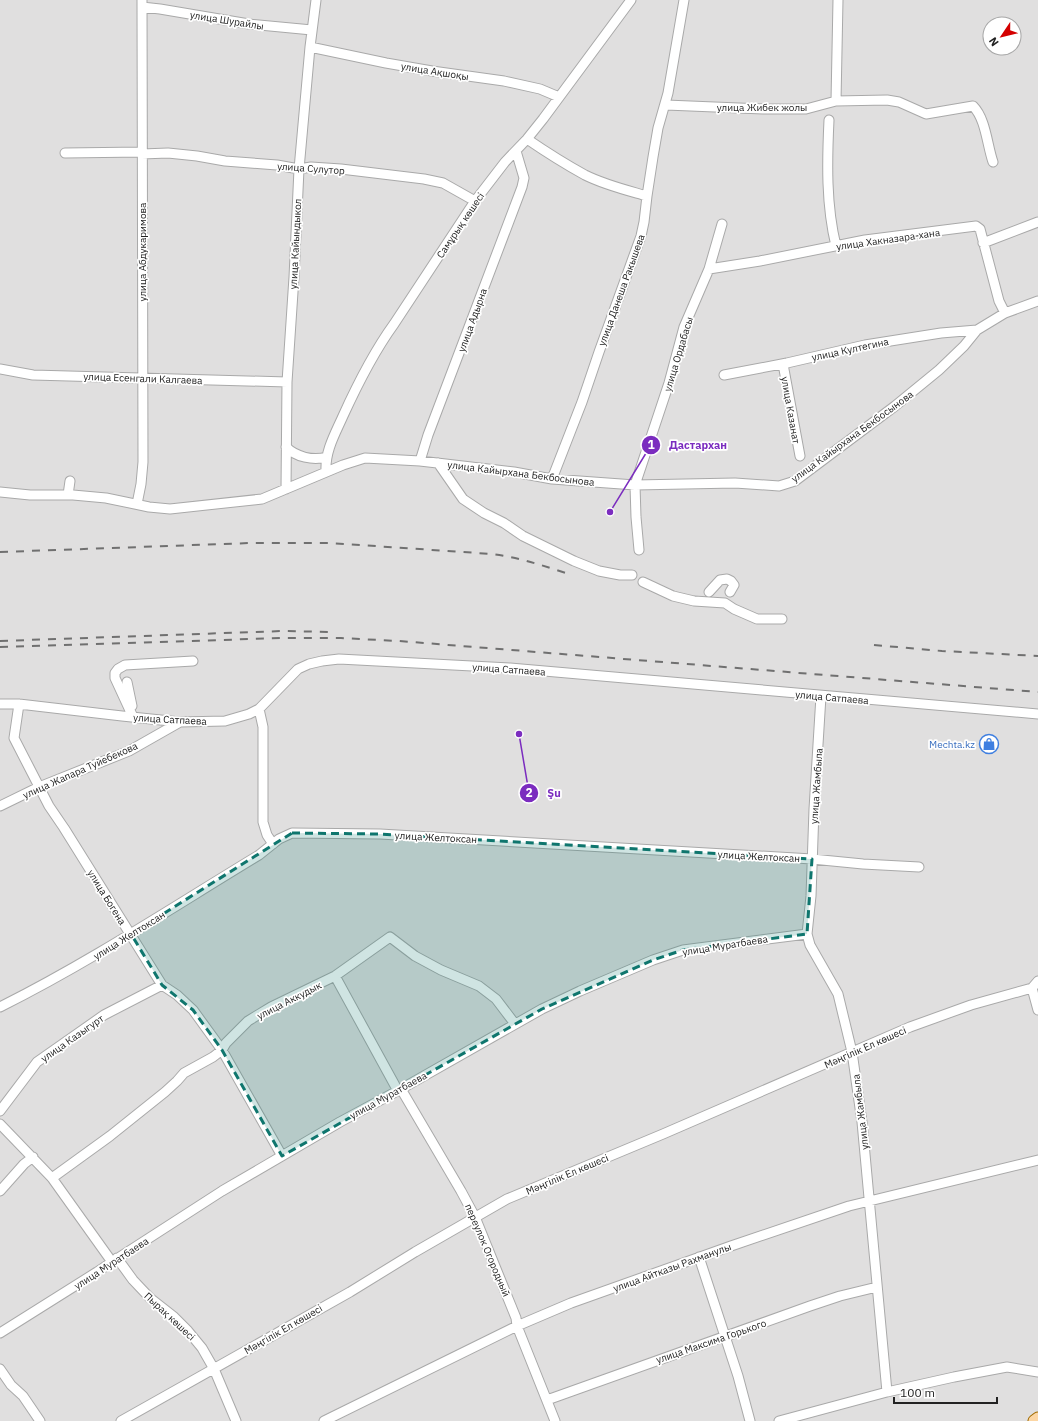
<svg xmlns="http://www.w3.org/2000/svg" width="1038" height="1421" viewBox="0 0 1038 1421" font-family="'IBM Plex Sans',sans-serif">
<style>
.residential{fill:#e0dfdf;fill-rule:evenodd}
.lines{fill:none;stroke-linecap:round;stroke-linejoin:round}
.minor-casing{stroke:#a9a9a9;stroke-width:11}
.major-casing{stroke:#a06b00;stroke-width:13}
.minor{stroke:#fff;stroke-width:9}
.major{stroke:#fcd6a4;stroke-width:11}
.rail{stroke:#707070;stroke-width:2;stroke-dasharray:8 8;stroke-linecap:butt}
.marked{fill:#0f766e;fill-opacity:0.2;stroke:#0f766e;stroke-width:3;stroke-dasharray:8 5;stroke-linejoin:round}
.labels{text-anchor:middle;stroke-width:3.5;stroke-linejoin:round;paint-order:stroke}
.street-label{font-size:10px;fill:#222;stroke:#fff}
.shop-label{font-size:10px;fill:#366cbe;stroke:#fff;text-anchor:end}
.leader{fill:none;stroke:#7b2cbf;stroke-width:1.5}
.callout-dot{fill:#7b2cbf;stroke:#fff;stroke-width:1.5}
.mark-label{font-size:12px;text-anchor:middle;font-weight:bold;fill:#fff}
.callout-label{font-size:11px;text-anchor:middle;font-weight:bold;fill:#7b2cbf;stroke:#fff;stroke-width:3.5;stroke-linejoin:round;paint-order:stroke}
</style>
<rect width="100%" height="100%" fill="#f2efe9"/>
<path class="residential" d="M0 0H1038V1421H0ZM990 24H1014V48H990Z"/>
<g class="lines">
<g class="minor-casing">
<path id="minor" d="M142 7 160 9 249 24 312 30
M310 47 386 63 432 71 504 81 540 89 559 97
M836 101 838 0
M666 105 763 109H806L836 101 887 100 899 102 926 114 973 106C986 119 987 145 993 162
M829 120C827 162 826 205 836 246
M527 139C546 152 565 164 585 175 605 185 626 190 647 196
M65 153 142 152
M142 154 168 153 197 156 225 161 277 165 299 169 311 167 341 169 424 179 443 183 475 201
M983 243 1038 222
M709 269 760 261 865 240 976 226 980 229 999 301 1005 313
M783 364 800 456
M0 369 33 375 287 382
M724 375 787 363 865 345 941 333 977 330
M286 447C296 457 313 461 327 457
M420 461 428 435 522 187 524 178 516 151
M438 463 463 499 484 513 504 523 523 536 574 561 599 571 620 575H632
M326 471C325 451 335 434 343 416 358 383 373 353 394 324L475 201 505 162 527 139 543 119 631 0
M552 479 582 402 599 352 641 236 644 222 647 196 653 157 658 128 668 93 684 0
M286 489 287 382 294 277 299 169 310 47 316 0
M0 492 30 495H73L106 498 149 507 170 509 262 499 343 465 365 458 420 461 514 472 552 479 635 485 735 483 779 486 795 481 895 406 939 370 964 346 977 330 1005 313 1038 301
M68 495 70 481
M137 504 141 484 143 462 142 0
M639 550 636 517 635 485 669 383 684 327 709 269 722 224
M643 582 673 596 694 601 725 603 734 609 757 619H782
M709 592 720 580 727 579 731 581 734 585 730 592
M127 682 132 706
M821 696 814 809 811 896 807 934 810 945 838 994 852 1052 862 1122 887 1392
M0 704H19L122 716 180 722 225 721 249 714 259 709 298 669 309 664 322 661 339 659 510 668 1038 714
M19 704 14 738 49 806 64 828 162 985 177 995 193 1010 222 1050 282 1156
M259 709 263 727V822L267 835 273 844
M133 717 115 678V673L118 669 125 665 193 661
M0 806 39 787 129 751 180 722
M335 976 398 1091
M1032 988 1038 1010
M0 1007C90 962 173 907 259 855L279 839 292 833 380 834 812 859 863 864 919 867
M401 1089 461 1191 475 1217 516 1318 517 1326 555 1421
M0 1111 37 1062 104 1015 162 985
M0 1124 52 1178 112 1262
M52 1178 110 1136 165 1092 177 1081 184 1073 213 1057 222 1050 226 1043 248 1021 271 1007 335 976 390 937 415 956 441 970 479 986 496 999 515 1024
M0 1191 24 1164 33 1157
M699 1257 738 1376 750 1421
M117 1258 133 1280 150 1298 173 1316 188 1331 202 1348 214 1369 236 1421
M0 1333 97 1272 112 1262 222 1191 340 1122 401 1089 542 1009 580 991 653 960 683 950 807 934
M0 1369 11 1385 23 1396 40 1421
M547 1400 810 1306 840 1296 877 1287
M121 1421 350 1292 415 1252 507 1199 663 1134 910 1027 971 1005 1032 988 1038 981
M324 1421 517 1326 571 1303 731 1246 849 1206 1038 1160
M779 1421 887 1392 954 1377 1007 1367 1038 1372"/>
</g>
<g class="major-casing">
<path id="major" d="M1034 1421 1038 1418"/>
</g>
<use href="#minor" class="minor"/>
<use href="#major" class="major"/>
<path class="rail" d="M0 552 251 543H330L492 554C517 557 541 565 566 573
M0 641 283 631 330 632
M874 645 942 651 1038 656
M0 647 283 638H341L399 641 1038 692"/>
</g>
<path class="marked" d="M292 833 380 834 812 859 807 934 683 950 653 960 542 1009 282 1156 222 1050 193 1010 162 985 131 934Z"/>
<defs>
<g id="shop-ring" transform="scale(1)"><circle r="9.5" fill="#fff" stroke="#3f7fe0" stroke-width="1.5"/><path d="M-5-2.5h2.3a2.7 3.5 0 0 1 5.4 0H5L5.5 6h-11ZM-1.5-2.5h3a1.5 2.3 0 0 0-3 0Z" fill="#3f7fe0"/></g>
</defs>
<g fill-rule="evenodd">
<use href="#shop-ring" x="989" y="744"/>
</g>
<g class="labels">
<g class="street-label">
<text transform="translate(227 20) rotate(9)" y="4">улица Шурайлы</text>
<text transform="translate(435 71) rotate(9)" y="4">улица Ақшоқы</text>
<text x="762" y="111">улица Жибек жолы</text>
<text transform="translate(311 168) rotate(4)" y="4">улица Сулутор</text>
<text transform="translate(460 225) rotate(-56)" y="4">Самұрық көшесі</text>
<text transform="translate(888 239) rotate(-8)" y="4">улица Хакназара-хана</text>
<text transform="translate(295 244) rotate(-87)" y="4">улица Кайындыкол</text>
<text transform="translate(142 252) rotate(-90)" y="4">улица Абдукаримова</text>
<text transform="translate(621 290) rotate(-70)" y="4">улица Данеша Ракышева</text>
<text transform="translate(472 320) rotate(-70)" y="4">улица Адырна</text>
<text transform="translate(850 349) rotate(-12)" y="4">улица Култегина</text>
<text transform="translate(678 354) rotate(-73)" y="4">улица Ордабасы</text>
<text transform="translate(143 378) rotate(2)" y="4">улица Есенгали Калгаева</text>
<text transform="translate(791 410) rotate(80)" y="4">улица Казанат</text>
<text transform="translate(852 436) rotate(-36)" y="4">улица Кайырхана Бекбосынова</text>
<text transform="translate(521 473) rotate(7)" y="4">улица Кайырхана Бекбосынова</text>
<text transform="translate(509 669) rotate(4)" y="4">улица Сатпаева</text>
<text transform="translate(832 697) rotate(5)" y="4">улица Сатпаева</text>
<text transform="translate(170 719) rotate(3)" y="4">улица Сатпаева</text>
<text transform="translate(80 770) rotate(-24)" y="4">улица Жапара Туйебекова</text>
<text transform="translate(816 786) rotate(-86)" y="4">улица Жамбыла</text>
<text transform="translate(436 837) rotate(3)" y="4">улица Желтоксан</text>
<text transform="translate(759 856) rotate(3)" y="4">улица Желтоксан</text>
<text transform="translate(107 897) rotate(58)" y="4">улица Богена</text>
<text transform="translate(129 935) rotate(-32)" y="4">улица Желтоксан</text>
<text transform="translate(725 945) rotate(-9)" y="4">улица Муратбаева</text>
<text transform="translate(289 1000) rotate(-27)" y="4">улица Аккудык</text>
<text transform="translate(72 1038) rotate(-35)" y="4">улица Казыгурт</text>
<text transform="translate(865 1047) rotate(-24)" y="4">Мәңгілік Ел көшесі</text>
<text transform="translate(388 1095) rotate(-29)" y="4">улица Муратбаева</text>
<text transform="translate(860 1112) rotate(-97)" y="4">улица Жамбыла</text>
<text transform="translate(567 1174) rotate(-23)" y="4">Мәңгілік Ел көшесі</text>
<text transform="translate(488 1250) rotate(67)" y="4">переулок Огородный</text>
<text transform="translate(111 1263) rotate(-33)" y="4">улица Муратбаева</text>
<text transform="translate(672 1267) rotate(-20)" y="4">улица Айтказы Рахманулы</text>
<text transform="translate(170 1316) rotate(43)" y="4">Пырақ көшесі</text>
<text transform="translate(283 1329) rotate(-30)" y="4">Мәңгілік Ел көшесі</text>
<text transform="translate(711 1341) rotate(-19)" y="4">улица Максима Горького</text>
</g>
<g class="shop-label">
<text x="975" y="748">Mechta.kz</text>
</g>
</g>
<path class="leader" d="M610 512L651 445M519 734L529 793"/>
<g class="callout-dot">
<circle cx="610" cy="512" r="4"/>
<circle cx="519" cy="734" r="4"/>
<circle cx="651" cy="445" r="10"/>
<circle cx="529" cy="793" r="10"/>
</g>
<g class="mark-label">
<text x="651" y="449">1</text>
<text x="529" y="797">2</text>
</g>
<g class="callout-label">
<text x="698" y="449">Дастархан</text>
<text x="554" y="797">Şu</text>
</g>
<g transform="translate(1002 36) rotate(235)"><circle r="19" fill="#ffffff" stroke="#a7a7a7"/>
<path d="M0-3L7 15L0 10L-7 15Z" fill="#d40000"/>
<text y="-6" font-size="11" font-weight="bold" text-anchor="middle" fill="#222222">N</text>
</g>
<path d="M894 1397v6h103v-6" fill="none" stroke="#222222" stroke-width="2"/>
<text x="900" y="1397" font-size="12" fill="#222222" stroke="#ffffff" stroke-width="3" paint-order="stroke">100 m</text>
</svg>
